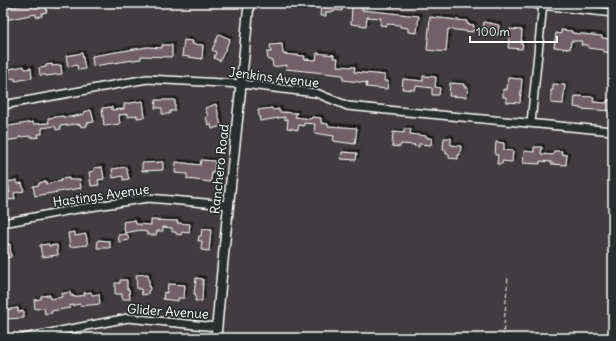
<svg xmlns="http://www.w3.org/2000/svg" width="616" height="341" viewBox="0 0 616 341" font-family="Delius,sans-serif">
<style>
.building{fill:#726067;stroke:#fff;filter:url(#shadow)}
.lines{fill:none;stroke-linecap:round;stroke-linejoin:round}
.minor-casing{stroke:#fff;stroke-width:10}
.major-casing{stroke:#fff;stroke-width:12}
.path{stroke:#fff;stroke-width:1;stroke-dasharray:4 3;stroke-linecap:butt}
.minor{stroke:#2a2d2e;stroke-width:7}
.major{stroke:#2a2d2e;stroke-width:9}
.labels{text-anchor:middle;stroke-width:3.5;stroke-linejoin:round;paint-order:stroke}
.street-label{font-size:13px;fill:#fff;stroke:#2a2d2e}
</style>
<defs>
<filter id="shadow"><feDropShadow dx="2.5" dy="-2.5" stdDeviation="0" flood-color="#0009"/></filter>
</defs>
<rect width="100%" height="100%" fill="#403c3f"/>
<filter id="ink" filterUnits="userSpaceOnUse"><feTurbulence type="fractalNoise" baseFrequency=".025" numOctaves="2"/><feDisplacementMap in="SourceGraphic" scale="8" xChannelSelector="R" yChannelSelector="G"/><feConvolveMatrix kernelMatrix="1 2 1 2 8 2 1 2 1" color-interpolation-filters="sRGB"/></filter>
<g filter="url(#ink)">
<path class="building" d="M27 3H35L36 6 45 4 47 12 42 13V16L36 17V14L5 20 4 18H3V8L27 4Z
M54 3H71V5L55 8Z
M321 3H343L342 11 334 10V12H326V16H320Z
M352 6 362 7V10L419 16 417 33 408 32V28L400 27V25L387 24V26L380 25 381 18 367 17 366 26 351 24Z
M430 17 467 21V24L474 25 473 32 448 29 446 52 427 50Z
M484 22 499 25 498 35 489 34V31L483 30Z
M510 29 522 30 521 44H523L522 49 508 48Z
M561 30 572 31V33L602 36V38L613 39 612 53 604 52V50L588 48V45H581L582 41H571L570 49 554 47 556 33 561 34Z
M219 34 230 39 220 61 214 58 216 52 212 50Z
M184 40 193 41 192 44 203 45 202 59 182 56Z
M282 44 283 54 305 56 304 59 316 60 317 53 334 55 333 58H338L337 66 355 67 354 72 385 75 384 81H388L387 89 366 87 367 83 343 80V75L286 69 287 65 273 67 272 60H268L267 52H271L270 45Z
M162 45H172V57L141 56V59L93 66 92 56 147 47 162 48Z
M82 53 85 69 78 70 77 65 68 67 66 56Z
M52 64V66L61 65 62 74 46 76V75H40L39 68 46 67V65Z
M24 66 25 69 31 68 32 78 15 81V78L3 80V73L10 72 9 69Z
M423 76 436 77 435 87 440 88 439 95H432V88L416 86 415 90 402 89 403 79 423 81Z
M508 78 522 79 520 103 506 102V97H503V89L507 90Z
M450 83 464 84V87H468L467 97 449 96Z
M553 84 565 85 563 104 551 103V90H553Z
M575 96 594 97 593 102 607 103V100H613V111L580 109V108L574 107Z
M156 100H175V111H170V114H162V108H155Z
M143 101 145 117 137 118V115L128 117V114L119 115 120 124 104 126 102 108 112 107V110L124 109V104Z
M216 104 221 126 212 129 211 124 208 125 206 117 208 116 205 108Z
M272 108 273 110 279 109V112L297 113 295 117 311 119 312 117 321 118V123L328 124V126L357 128 355 144 333 141 334 136 314 133 315 124 304 123V126L299 125 298 130 287 128 288 120 284 119 285 117 260 121 258 110Z
M91 110 94 122 87 123V126L81 127 80 124 77 125V124L60 126 61 129 56 130 55 126 42 128V134H38L39 137 32 138V136L19 137V139L3 141V127L33 122V124L49 123 48 118 63 116V117H70L84 114V112Z
M404 129H411L410 134 427 136V138H432L431 145 419 144V147L414 146 415 145 401 144 400 147 392 146 393 132 404 133Z
M444 138H451V145L461 146 460 155H458V159L449 158V154H446V150H443Z
M496 142 504 143V150L513 151 512 162 502 161V164H497L498 155H495Z
M534 147H542L541 154 553 155 554 151H562L561 154 567 155 566 165 551 164V162L540 161V164L523 163 524 151 534 152Z
M342 152 357 153 356 160 341 159Z
M201 160 215 161 214 172 212 171 211 182 187 179V174L175 173 176 162 200 165Z
M163 162V170L142 171V163Z
M102 167 104 179 98 180 99 185 91 186 89 172 94 171V168Z
M126 167 129 179 123 180V176L113 178 112 169Z
M69 178V180L80 179 81 188 35 196 33 186 39 185V183L46 181V184L61 181V179Z
M17 180 18 184 22 183 24 191 14 193 15 199 9 200 8 193H10L8 182Z
M135 220 136 224 151 225V220L178 221 177 223 190 224 189 233 182 232 181 235 176 234V232H172V228L163 227V231H157L156 235H147V232L141 231V230L125 233 123 222Z
M202 229 211 230 209 251 201 250 202 241H198L199 236H201Z
M75 232V236L86 234 88 245 70 247 68 233Z
M127 234 129 240 119 242 118 235Z
M98 240 110 241V248H97Z
M10 244 11 257 3 258V246Z
M49 244V246L57 245 58 255 42 257 40 245Z
M148 274 150 290 148 291V294L142 295 141 289H137L136 275Z
M196 278 203 279 202 301H195L196 294H194Z
M120 280H127V289H129L130 299H122V294H115V283H120Z
M168 284 185 285 184 298H178V301L163 299 164 292 167 293Z
M70 292 71 296 73 295V297L85 295 84 293 91 292 92 295 99 294 100 304 81 306 80 304 69 306 70 308 51 311 52 313 45 314 44 308 35 309 34 300 41 299V296L50 295V299L62 297 61 294Z
M18 308V312L24 311V318L4 319V310Z"/>
<g class="lines">
<g class="minor-casing">
<path id="minor" d="M524 3 613 13
M3 105 147 79 242 84 316 93 348 106 397 111 613 131
M531 123 543 3
M3 223 71 210 148 198 228 205
M24 338 128 318 216 327"/>
</g>
<g class="major-casing">
<path id="major" d="M216 338C225 226 239 115 249 3"/>
</g>
<path class="path" d="M503 338 508 276"/>
<use href="#minor" class="minor"/>
<use href="#major" class="major"/>
</g>
</g>
<g class="labels">
<g class="street-label">
<text transform="translate(274 77) rotate(7)" y="5">Jenkins Avenue</text>
<text transform="translate(219 169) rotate(-84)" y="5">Ranchero Road</text>
<text transform="translate(101 195) rotate(-8)" y="5">Hastings Avenue</text>
<text transform="translate(168 311) rotate(4)" y="5">Glider Avenue</text>
</g>
</g>
<rect width="616" height="341" fill="none" stroke="#2a2d2e" stroke-width="16"/>
<rect x="8" y="8" width="600" height="325" fill="none" stroke="#fff" stroke-width="1.5" filter="url(#ink)"/>
<path d="M470 36v6h87v-6" fill="none" stroke="#ffffff" stroke-width="2"/>
<text x="476" y="36" font-size="12" fill="#ffffff" stroke="#2a2d2e" stroke-width="3" paint-order="stroke">100 m</text>
</svg>
